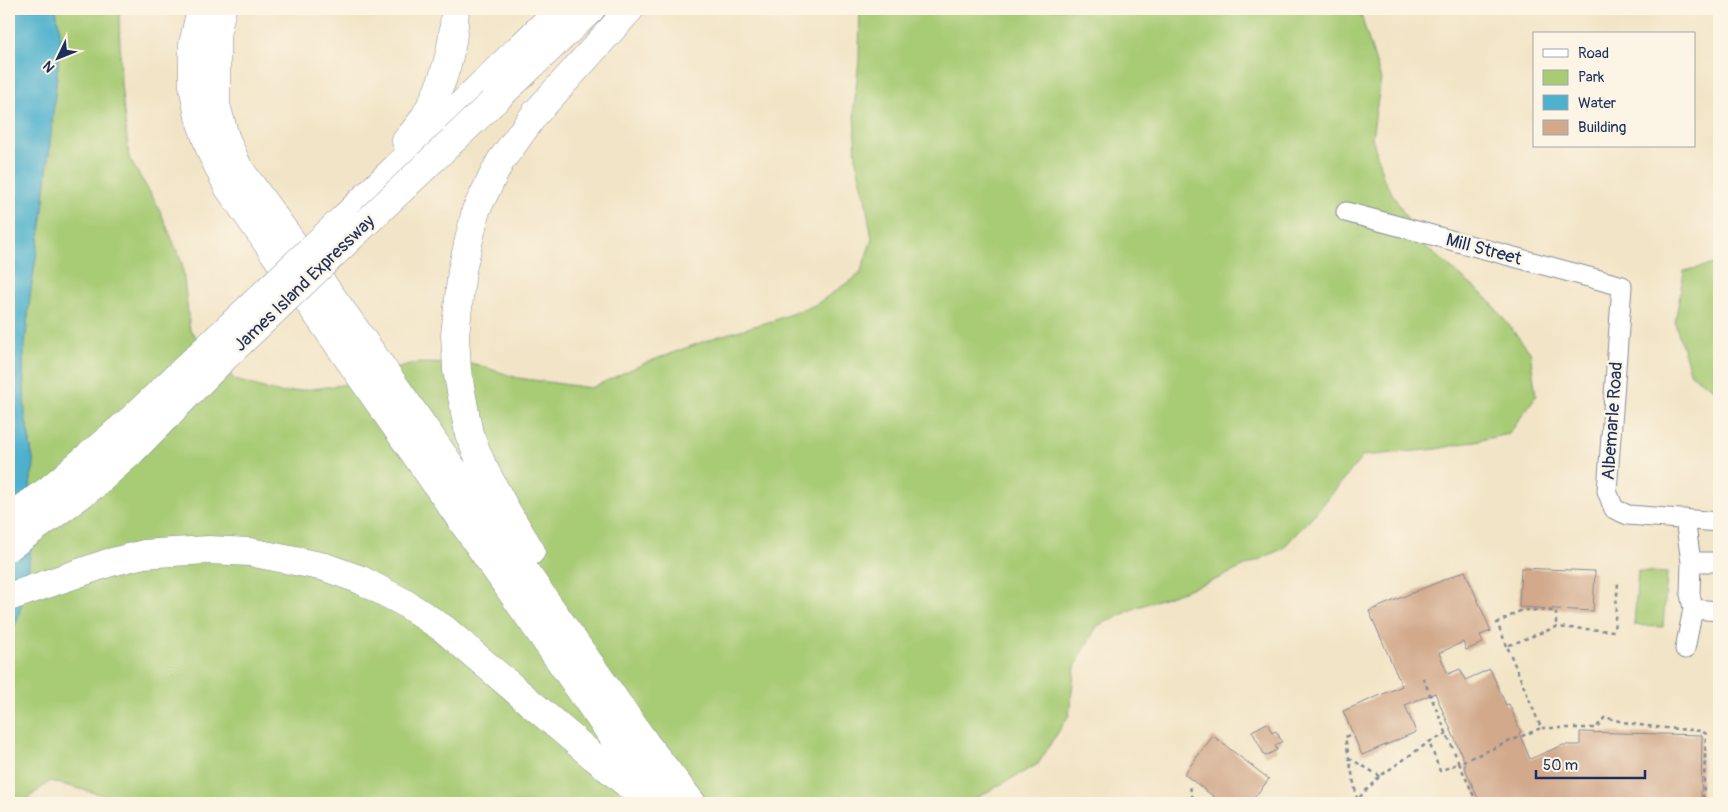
<svg xmlns="http://www.w3.org/2000/svg" width="1728" height="812" viewBox="0 0 1728 812" font-family="Pangolin,sans-serif">
<style>
.green{fill:#a8cb74;stroke:#627d69}
.water{fill:#4eb1cd;stroke:#347096}
.building{fill:#d2a98b}
.lines{fill:none;stroke-linecap:round;stroke-linejoin:round}
.minor-casing{stroke:#868a92;stroke-width:21}
.highway-casing{stroke:#868a92;stroke-width:29}
.path{stroke:#868a92;stroke-width:2.5;stroke-dasharray:4 4;stroke-linecap:butt}
.minor{stroke:#fff;stroke-width:19}
.highway{stroke:#fff;stroke-width:28}
.highway-bridge-casing{stroke:#868a92;stroke-width:29;stroke-linecap:butt}
.highway-bridge{stroke:#fff;stroke-width:28}
.labels{text-anchor:middle;stroke-width:5;stroke-linejoin:round;paint-order:stroke}
.street-label{font-size:18px;fill:#1b2f5e;stroke:#fcf5e5}
</style>
<rect width="100%" height="100%" fill="#fcf5e5"/>
<filter id="ink" filterUnits="userSpaceOnUse"><feTurbulence type="fractalNoise" baseFrequency=".02" numOctaves="2"/><feDisplacementMap in="SourceGraphic" scale="10" xChannelSelector="R" yChannelSelector="G"/><feConvolveMatrix kernelMatrix="1 2 1 2 8 2 1 2 1" color-interpolation-filters="sRGB"/></filter>
<filter id="wash" filterUnits="userSpaceOnUse"><feTurbulence type="fractalNoise" baseFrequency=".0096" numOctaves="4" result="noise"/><feDisplacementMap in="SourceGraphic" scale="20" xChannelSelector="R" yChannelSelector="G"/><feGaussianBlur stdDeviation="1.12" result="paint"/><feColorMatrix in="noise" values="0 0 0 0 0 0 0 0 0 0 0 0 0 0 0 0 0 1.4 0 .05"/><feComposite in="paint" operator="in"/></filter>
<g filter="url(#wash)">
<rect width="100%" height="100%" fill="#f2e4c6"/>
<path class="green" d="M56 9H119L121 84 129 158 158 206 182 263 190 330 235 380 281 393 342 385 416 363 475 364 518 378 591 388 645 363 716 337 772 321 815 305 860 274 872 239 865 198 856 161 854 108 859 60 860 9H1359L1381 79 1372 137 1384 180 1422 244 1488 299 1530 352 1536 396 1509 434 1437 449 1363 456 1321 507 1282 549 1217 579 1138 607 1097 626 1075 667 1069 715 1038 764 967 803H133L50 781 22 803H9V635L17 621 31 477 34 465 25 415 23 363 30 296 42 219 61 37Z
M1719 263V392L1691 374 1675 323 1684 271Z
M1638 571 1667 573 1663 627 1634 625Z"/>
<path class="water" d="M9 9H56L61 37 42 219 30 296 23 363 25 415 34 465 31 477 29 501 31 540 28 580 17 621 9 635Z"/>
<g id="blocks">
<path class="building" d="M1521 568 1595 571 1593 611 1519 607Z
M1465 571 1491 631 1480 635 1483 643 1466 650 1463 642 1439 653 1448 674 1460 669 1465 680 1490 669 1506 705 1509 704 1521 732 1519 733 1530 759 1563 745H1580V732L1702 735 1701 803H1480L1464 766 1466 765 1435 693 1405 705 1416 732 1362 755 1343 711 1402 686 1369 611Z
M1267 723 1272 733 1276 731 1282 742 1275 745 1277 750 1265 756 1252 731Z
M1213 736 1269 779 1250 803H1222L1184 774Z"/>
</g>
</g>
<g filter="url(#ink)">
<use href="#blocks" fill-opacity="0" stroke="#868a92" stroke-width="1"/>
<g class="lines">
<g class="minor-casing">
<path id="minor" d="M1346 212 1622 286 1607 491 1614 509 1628 515 1719 522
M1685 519 1691 562 1690 594 1693 609 1719 611
M1691 562H1719
M1685 649 1693 609"/>
</g>
<g class="highway-casing">
<path id="highway" d="M201 9 193 44V85L199 117 211 152 228 187 632 764 665 803
M222 9 216 35V105L225 137 238 167 350 322 646 744 692 803
M492 103 591 9
M406 141C413 133 420 125 425 116 444 84 454 46 455 9
M345 217 560 9
M531 551 506 510 482 465 469 434 457 370 455 335 462 270 476 210 500 162 535 114 630 9
M9 597 108 563 144 554 172 552 209 550 250 552 325 567 361 580 403 602 444 629 594 757 648 801"/>
</g>
<path class="path" d="M1507 646 1497 623 1522 610 1556 611V627
M1423 678 1459 763 1440 771 1429 742 1447 734
M1542 728H1596L1605 717C1635 727 1670 728 1702 731L1706 734 1703 803
M1349 735 1345 737 1357 799
M1349 758 1380 776
M1190 787 1194 803
M1354 803 1380 776 1429 742
M1477 803 1459 763 1541 728 1507 646 1556 627 1614 631 1618 583"/>
<use href="#minor" class="minor"/>
<use href="#highway" class="highway"/>
<g class="highway-bridge-casing">
<path id="highway-bridge" d="M9 517 50 489 132 419 345 217
M9 547 93 486 132 451 225 357 492 103"/>
</g>
<use href="#highway-bridge" class="highway-bridge"/>
</g>
</g>
<g class="labels">
<g class="street-label">
<text transform="translate(1484 249) rotate(15)" y="6">Mill Street</text>
<text transform="translate(304 283) rotate(-44)" y="6">James Island Expressway</text>
<text transform="translate(1612 421) rotate(-86)" y="6">Albemarle Road</text>
</g>
</g>
<rect width="1728" height="812" fill="none" stroke="#fcf5e5" stroke-width="30"/>
<rect x="1533" y="32" width="162" height="115" fill="#fcf5e5" stroke="#a2a6af"/>
<rect x="1543" y="49" width="25" height="8" fill="#ffffff" stroke="#a2a6af"/>
<text x="1578" y="58" font-size="15" fill="#1b2f5e">Road</text>
<rect x="1543" y="70" width="25" height="15" fill="#a8cb74" stroke="#a2a6af"/>
<text x="1578" y="82" font-size="15" fill="#1b2f5e">Park</text>
<rect x="1543" y="95" width="25" height="15" fill="#4eb1cd" stroke="#a2a6af"/>
<text x="1578" y="108" font-size="15" fill="#1b2f5e">Water</text>
<rect x="1543" y="120" width="25" height="15" fill="#d2a98b" stroke="#a2a6af"/>
<text x="1578" y="132" font-size="15" fill="#1b2f5e">Building</text>
<g transform="translate(58 58) rotate(227)" stroke="#fcf5e5" stroke-width="4" paint-order="stroke">
<path d="M0-4L9 19L0 12L-9 19Z" fill="#1b2f5e"/>
<text y="-8" font-size="14" font-weight="bold" text-anchor="middle" fill="#1b2f5e">N</text>
</g>
<path d="M1536 770v8h109v-8" fill="none" stroke="#1b2f5e" stroke-width="2.5"/>
<text x="1543" y="770" font-size="15" fill="#1b2f5e" stroke="#fcf5e5" stroke-width="4" paint-order="stroke">50 m</text>
</svg>
